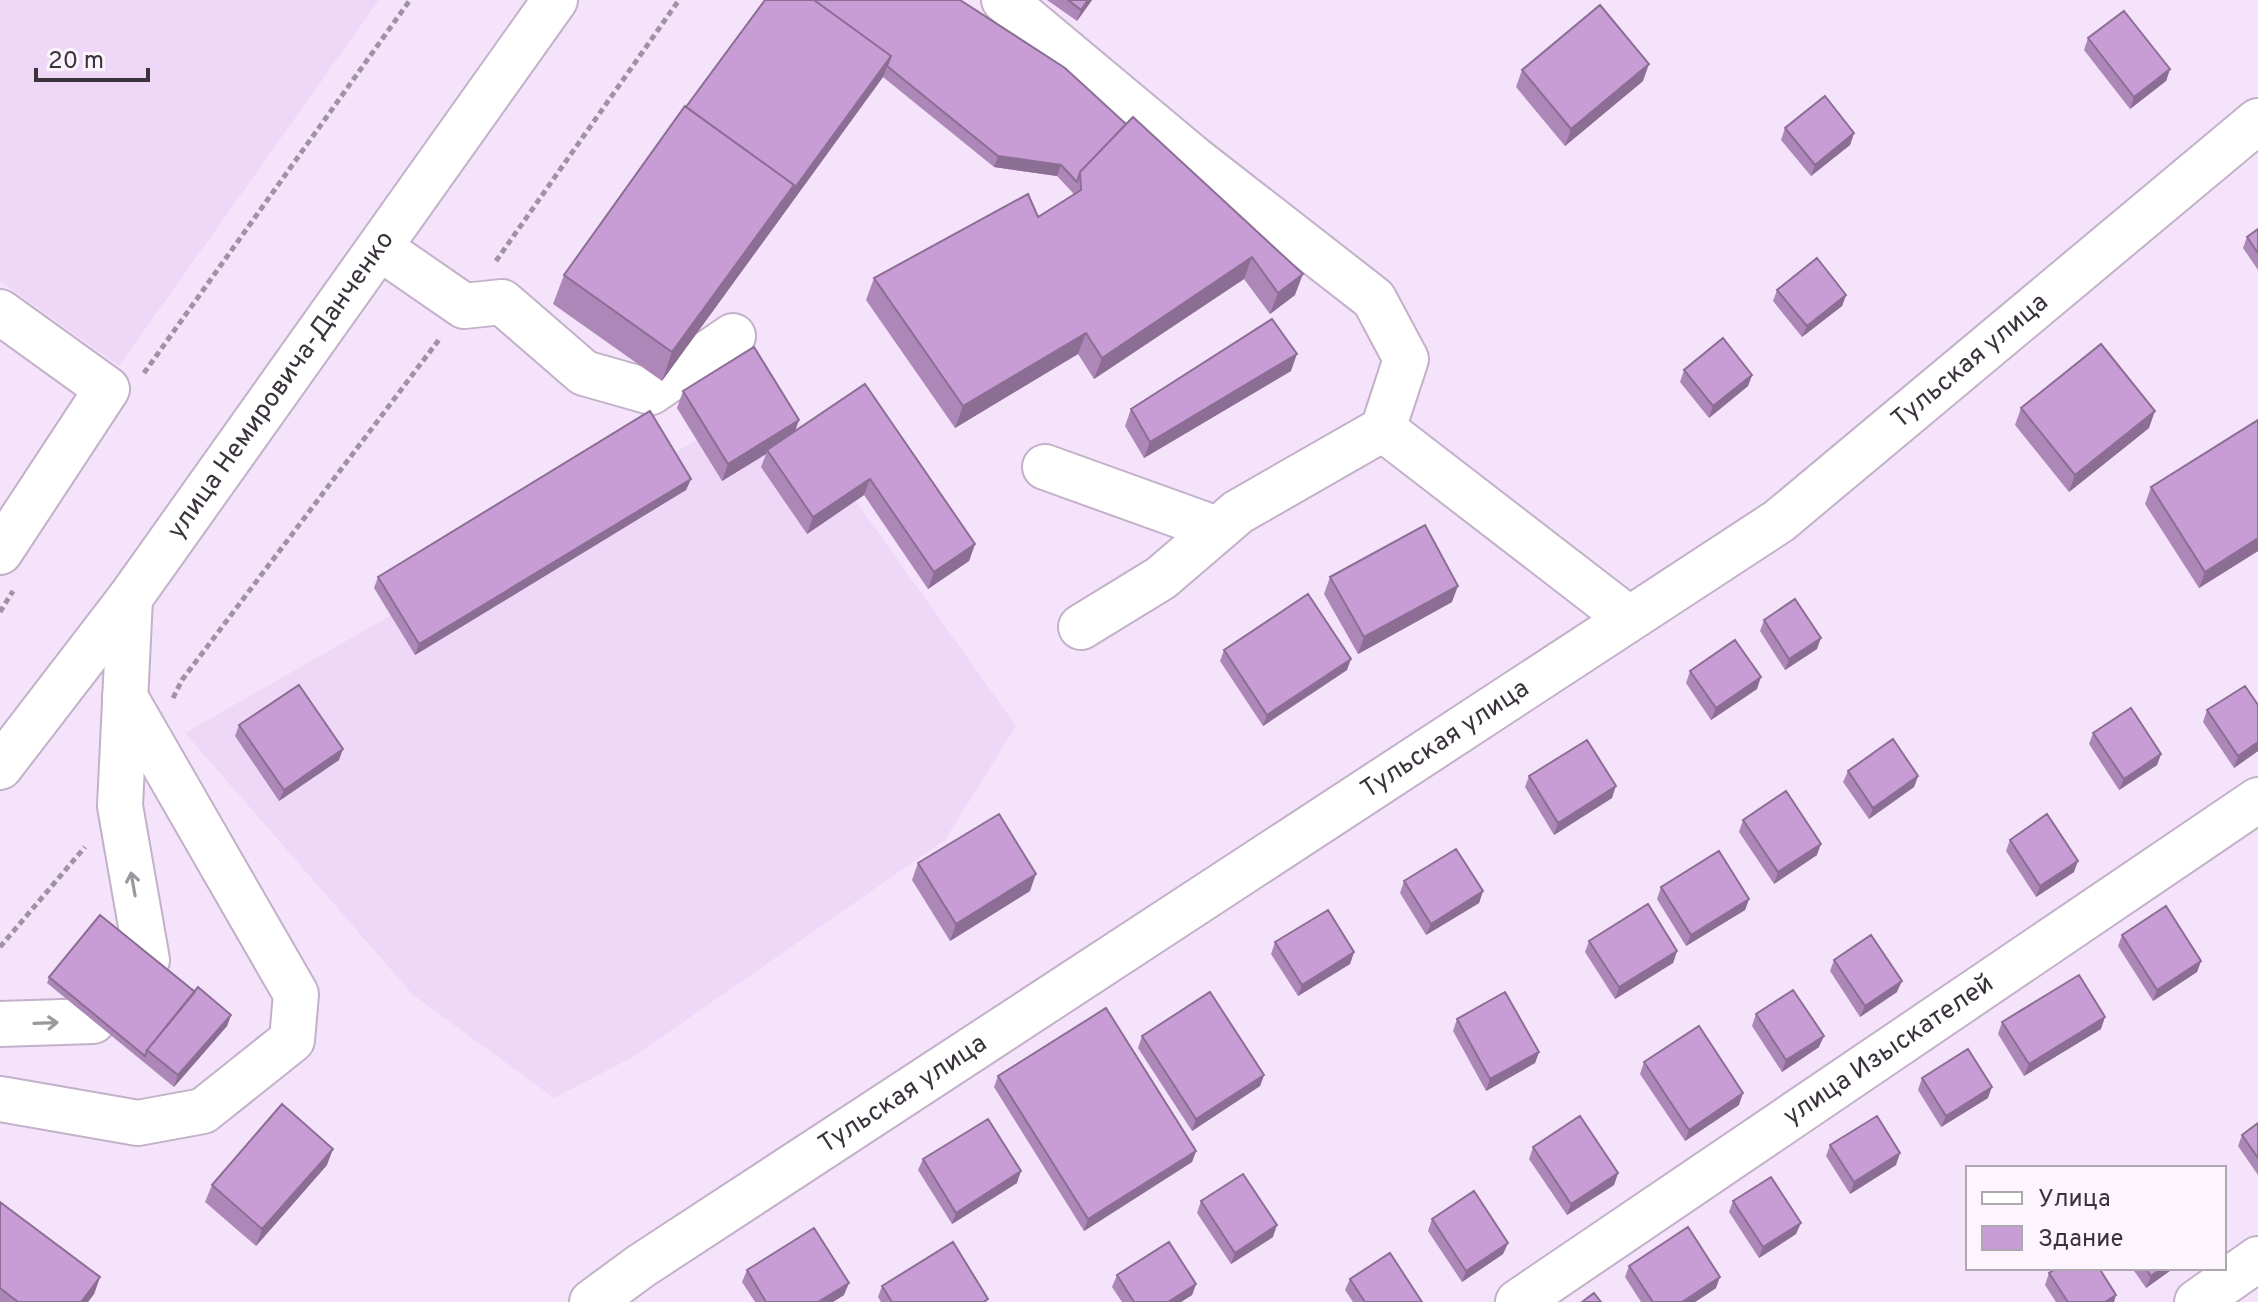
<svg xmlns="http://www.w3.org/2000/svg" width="2258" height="1302" viewBox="0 0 2258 1302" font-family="Overpass,sans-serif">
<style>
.built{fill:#efd8f7}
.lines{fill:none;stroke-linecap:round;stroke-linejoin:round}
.minor-casing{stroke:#c2b1c8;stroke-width:48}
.major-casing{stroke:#c2b1c8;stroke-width:48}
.path{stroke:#9f92a3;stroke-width:5;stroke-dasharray:6 4;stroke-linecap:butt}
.minor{stroke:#fff;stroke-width:44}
.major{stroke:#fff;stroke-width:44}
.wall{fill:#ac87b7}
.shaded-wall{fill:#8c6e95}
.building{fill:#c89dd5;stroke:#8c6e95;stroke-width:2}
.oneway{stroke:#9c999e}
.labels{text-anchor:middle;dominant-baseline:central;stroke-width:7;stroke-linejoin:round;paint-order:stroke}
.street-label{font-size:26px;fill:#3a333c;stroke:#fcf5fe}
</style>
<rect width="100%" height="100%" fill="#f5e3fb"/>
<!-- built -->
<path class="built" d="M0,0H379L119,366L0,281Z
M779,393L1016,726L945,840L633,1057L554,1098L413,995L185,733Z"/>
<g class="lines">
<defs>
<g id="minor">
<path d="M1004,0L1193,158L1374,299L1406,359L1383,429L1238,512L1161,578L1081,627"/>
<path d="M380,248L464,306L502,302L584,373L651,392L733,336"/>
<path d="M0,312L107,389L0,552"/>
<path d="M1383,429L1628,618"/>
<path d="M1045,467L1217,529"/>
<path d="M130,598L120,806L147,960"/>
<path d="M0,1024L93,1021"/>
<path d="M0,1099L138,1123L203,1111L292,1040L296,994L125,697"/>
<path id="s1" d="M592,1302L641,1266L1779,521L2258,121"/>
<path id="s2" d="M1518,1302L2258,800"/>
<path d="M2197,1302L2258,1259"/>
</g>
<g id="major">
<path id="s3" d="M0,767L130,598L555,0"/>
</g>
</defs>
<!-- minor casing -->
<use href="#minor" class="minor-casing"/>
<!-- major casing -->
<use href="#major" class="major-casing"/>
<!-- path -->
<path class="path" d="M496,261L679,0
M144,373L410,0
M0,612L13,591
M173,698L182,680L441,337
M0,947L85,847"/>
<!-- minor -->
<use href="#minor" class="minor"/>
<!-- major -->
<use href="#major" class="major"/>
</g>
<!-- wall -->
<path class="wall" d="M960,0L1295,295L1270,314L1244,279L1094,379L1078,354L955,428L866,300L874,278L1038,217L1073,196V193L1057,176L994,167L883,77L662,381L553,304L564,275L686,107Z
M1047,0H1092L1077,21Z
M2088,38L2170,69L2166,81L2130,109L2084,50Z
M1522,70L1643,81L1565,146L1516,87Z
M1785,128L1854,133L1850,145L1811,176L1781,140Z
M2258,229V270L2243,248L2247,237Z
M1777,290L1846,295L1842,306L1802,337L1773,301Z
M1684,370L1752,375L1748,386L1709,418L1680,382Z
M1291,371L1144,458L1125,426L1131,409Z
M683,391L795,432L975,544L969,561L928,589L864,495L807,534L761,467L766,454L722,481L677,408Z
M2021,408L2149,428L2069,492L2015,425Z
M2258,420V551L2199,588L2145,504L2151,487Z
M691,479L686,490L415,655L374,588L378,577Z
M1330,577L1452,602L1358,654L1324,594Z
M1764,620L1817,649L1785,670L1760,631Z
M1224,650L1347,670L1263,726L1220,661Z
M1690,671L1757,689L1711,720L1686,683Z
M2258,705V751L2234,768L2203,722L2207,710Z
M239,725L339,760L279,801L235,736Z
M2093,733L2161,754L2157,765L2119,790L2089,744Z
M1848,771L1918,776L1914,787L1869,819L1843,782Z
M1529,776L1612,798L1554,835L1525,787Z
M1743,820L1817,855L1774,884L1739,832Z
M2010,840L2074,872L2036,897L2006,851Z
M918,863L1030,891L950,941L912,880Z
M1404,881L1483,891L1479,903L1426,935L1400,893Z
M1661,887L1749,899L1745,910L1686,946L1657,899Z
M2122,935L2201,961L2197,972L2153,1001L2118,946Z
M1589,941L1677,951L1673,963L1615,999L1585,952Z
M1275,942L1354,952L1350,964L1298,996L1271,954Z
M1834,960L1897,992L1860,1017L1830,971Z
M49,977L195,992L231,1015L227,1026L174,1087L47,983Z
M1756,1014L1819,1047L1782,1072L1752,1026Z
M1457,1019L1539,1052L1535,1063L1486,1091L1453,1031Z
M2002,1022L2101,1029L2024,1076L1998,1034Z
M1142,1036L1264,1075L1260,1086L1192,1131L1138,1048Z
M1644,1062L1739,1105L1685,1141L1640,1074Z
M998,1076L1196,1151L1192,1162L1084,1231L994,1087Z
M1922,1078L1988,1098L1941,1127L1918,1090Z
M2258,1123V1175L2238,1146L2242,1135Z
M1830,1145L1896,1165L1850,1194L1826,1156Z
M1533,1147L1618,1173L1614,1185L1567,1215L1529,1159Z
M923,1159L1017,1183L952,1224L918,1170Z
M327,1165L256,1246L205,1202L212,1185Z
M1201,1201L1273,1237L1231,1264L1197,1213Z
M1733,1201L1796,1234L1759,1258L1729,1212Z
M0,1202L100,1277L94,1294L88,1302H0Z
M1432,1219L1508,1243L1503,1254L1462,1282L1428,1231Z
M1629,1266L1716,1288L1695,1302H1641L1625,1277Z
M2132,1268H2174L2146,1288Z
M747,1270L844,1295L833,1302H755L742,1282Z
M2049,1273L2114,1302H2056L2045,1285Z
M1117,1275L1196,1284L1192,1295L1181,1302H1122L1112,1287Z
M1350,1279L1422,1302H1353L1345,1290Z
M882,1286L987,1302H881L878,1297Z"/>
<!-- shaded-wall -->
<path class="shaded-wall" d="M1088,0H1092L1077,21L1081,10Z
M891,56L883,77L662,381L672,352L794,185Z
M1649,64L1643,81L1565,146L1571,129Z
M2170,69L2166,81L2130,109L2134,97Z
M1854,133L1850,145L1811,176L1815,165Z
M998,156L1061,165L1057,176L994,167Z
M1252,257L1244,279L1094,379L1102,358Z
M1303,274L1295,295L1270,314L1278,293Z
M1846,295L1842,306L1802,337L1807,326Z
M1086,333L1078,354L955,428L963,406Z
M1297,354L1291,371L1144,458L1150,442Z
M1752,375L1748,386L1709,418L1713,406Z
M2155,411L2149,428L2069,492L2075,475Z
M799,420L793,437L767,450L766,454L722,481L728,464Z
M691,479L686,490L415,655L419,644Z
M870,479L864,495L807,534L813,517Z
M2258,538V551L2199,588L2205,572Z
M975,544L969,561L928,589L934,572Z
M1458,586L1452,602L1358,654L1364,637Z
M1821,638L1817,649L1785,670L1789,659Z
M1351,659L1347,670L1263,726L1267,715Z
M1761,677L1757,689L1711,720L1716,708Z
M2258,742V751L2234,768L2238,756Z
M343,749L339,760L279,801L284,790Z
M2161,754L2157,765L2119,790L2124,779Z
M1918,776L1914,787L1869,819L1873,808Z
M1616,786L1612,798L1554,835L1558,823Z
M1821,844L1817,855L1774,884L1778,872Z
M2078,861L2074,872L2036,897L2040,886Z
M1036,874L1030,891L950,941L956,924Z
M1483,891L1479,903L1426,935L1431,924Z
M1749,899L1745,910L1686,946L1691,935Z
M1677,951L1673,963L1615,999L1619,987Z
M1354,952L1350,964L1298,996L1302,985Z
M2201,961L2197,972L2153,1001L2157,990Z
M1902,981L1897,992L1860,1017L1865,1006Z
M231,1015L227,1026L174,1087L178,1075Z
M2105,1017L2101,1029L2024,1076L2029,1064Z
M1824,1036L1819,1047L1782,1072L1786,1060Z
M1539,1052L1535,1063L1486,1091L1490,1079Z
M1264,1075L1260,1086L1192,1131L1196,1119Z
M1992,1087L1988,1098L1941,1127L1946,1116Z
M1743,1093L1739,1105L1685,1141L1689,1130Z
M333,1149L327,1165L256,1246L262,1229Z
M1196,1151L1192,1162L1084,1231L1088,1219Z
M1900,1153L1896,1165L1850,1194L1854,1182Z
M1021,1171L1017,1183L952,1224L956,1213Z
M1618,1173L1614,1185L1567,1215L1571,1204Z
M1801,1223L1796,1234L1759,1258L1763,1247Z
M1277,1225L1273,1237L1231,1264L1235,1253Z
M1508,1243L1503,1254L1462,1282L1466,1271Z
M2162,1268H2174L2146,1288L2151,1276Z
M100,1277L94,1294L88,1302H81Z
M1720,1277L1716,1288L1695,1302H1682Z
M849,1283L844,1295L833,1302H818Z
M1196,1284L1192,1295L1181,1302H1168Z
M2116,1295L2114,1302H2105Z"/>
<!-- building -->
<path class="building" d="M765,0H814L891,56L791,193L794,185L686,107Z
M814,0H960L1065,68L1126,124L1080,172L1077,182L1061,165L998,156L887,66L891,56Z
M1068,0H1088L1081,10Z
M1600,5L1649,64L1571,129L1522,70Z
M2124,11L2170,69L2134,97L2088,38Z
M1825,96L1854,133L1815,165L1785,128Z
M685,106L794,185L672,352L564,275Z
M1133,117L1303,274L1278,293L1252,257L1102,358L1086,333L963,406L874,278L1028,194L1038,217L1081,190L1080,172Z
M2258,229V253L2247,237Z
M1817,258L1846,295L1807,326L1777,290Z
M1272,319L1297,354L1150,442L1131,409Z
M1723,338L1752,375L1713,406L1684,370Z
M2101,344L2155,411L2075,475L2021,408Z
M754,347L799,420L728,464L683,391Z
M865,384L975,544L934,572L870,479L813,517L767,450Z
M650,411L691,479L419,644L378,577Z
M2258,420V538L2205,572L2151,487Z
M1425,525L1458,586L1364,637L1330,577Z
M1308,594L1351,659L1267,715L1224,650Z
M1795,599L1821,638L1789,659L1764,620Z
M1735,640L1761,677L1716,708L1690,671Z
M299,685L343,749L284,790L239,725Z
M2245,686L2258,705V742L2238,756L2207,710Z
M2131,708L2161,754L2124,779L2093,733Z
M1893,739L1918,776L1873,808L1848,771Z
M1587,740L1616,786L1558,823L1529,776Z
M1786,791L1821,844L1778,872L1743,820Z
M999,814L1036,874L956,924L918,863Z
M2047,814L2078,861L2040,886L2010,840Z
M1456,849L1483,891L1431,924L1404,881Z
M1719,851L1749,899L1691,935L1661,887Z
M1648,904L1677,951L1619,987L1589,941Z
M2166,906L2201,961L2157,990L2122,935Z
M1328,910L1354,952L1302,985L1275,942Z
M100,915L195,992L147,1050L145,1056L49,977Z
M1871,935L1902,981L1865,1006L1834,960Z
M2079,975L2105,1017L2029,1064L2002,1022Z
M198,987L231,1015L178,1075L147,1050Z
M1793,990L1824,1036L1786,1060L1756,1014Z
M1210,992L1264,1075L1196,1119L1142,1036Z
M1505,992L1539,1052L1490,1079L1457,1019Z
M1106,1008L1196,1151L1088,1219L998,1076Z
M1699,1026L1743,1093L1689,1130L1644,1062Z
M1968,1049L1992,1087L1946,1116L1922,1078Z
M282,1104L333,1149L262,1229L212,1185Z
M1580,1116L1618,1173L1571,1204L1533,1147Z
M1877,1116L1900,1153L1854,1182L1830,1145Z
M988,1119L1021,1171L956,1213L923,1159Z
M2258,1123V1158L2242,1135Z
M1243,1174L1277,1225L1235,1253L1201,1201Z
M1771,1177L1801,1223L1763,1247L1733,1201Z
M1474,1191L1508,1243L1466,1271L1432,1219Z
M0,1202L100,1277L81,1302H18L0,1288Z
M1688,1227L1720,1277L1682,1302H1653L1629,1266Z
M814,1228L849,1283L818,1302H766L747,1270Z
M953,1242L988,1299L984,1302H892L882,1286Z
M1169,1242L1196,1284L1168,1302H1134L1117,1275Z
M1390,1253L1422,1302H1365L1350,1279Z
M2057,1268H2099L2116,1295L2105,1302H2068L2049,1273Z
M2145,1268H2162L2151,1276Z
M1594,1293L1601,1302H1582Z"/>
<!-- one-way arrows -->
<defs><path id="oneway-shaft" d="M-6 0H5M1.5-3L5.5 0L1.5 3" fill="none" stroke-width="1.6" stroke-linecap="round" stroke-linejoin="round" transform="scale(2)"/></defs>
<g class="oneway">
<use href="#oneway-shaft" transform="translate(133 884) rotate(-100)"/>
<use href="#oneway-shaft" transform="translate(46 1023) rotate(-2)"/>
</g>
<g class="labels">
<!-- street labels -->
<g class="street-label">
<text stroke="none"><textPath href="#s1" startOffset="1670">Тульская улица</textPath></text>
<text stroke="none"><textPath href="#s3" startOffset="474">улица Немировича-Данченко</textPath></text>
<text stroke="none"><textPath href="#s1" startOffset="1022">Тульская улица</textPath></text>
<text stroke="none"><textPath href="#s2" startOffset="448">улица Изыскателей</textPath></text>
<text stroke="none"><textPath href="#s1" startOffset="374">Тульская улица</textPath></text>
</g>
</g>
<!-- legend -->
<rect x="1966" y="1166" width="260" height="104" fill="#fcf5fe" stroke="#aea7b0" stroke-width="2"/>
<rect x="1982" y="1192" width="40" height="12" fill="#ffffff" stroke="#aea7b0" stroke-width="2"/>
<text x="2038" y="1206" font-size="24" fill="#3a333c">Улица</text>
<rect x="1982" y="1226" width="40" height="24" fill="#c89dd5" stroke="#aea7b0" stroke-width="2"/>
<text x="2038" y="1246" font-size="24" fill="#3a333c">Здание</text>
<!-- scale -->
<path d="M36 68v12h112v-12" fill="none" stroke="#3a333c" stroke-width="4"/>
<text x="48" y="68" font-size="24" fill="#3a333c" stroke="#fcf5fe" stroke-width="6" paint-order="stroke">20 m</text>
</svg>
